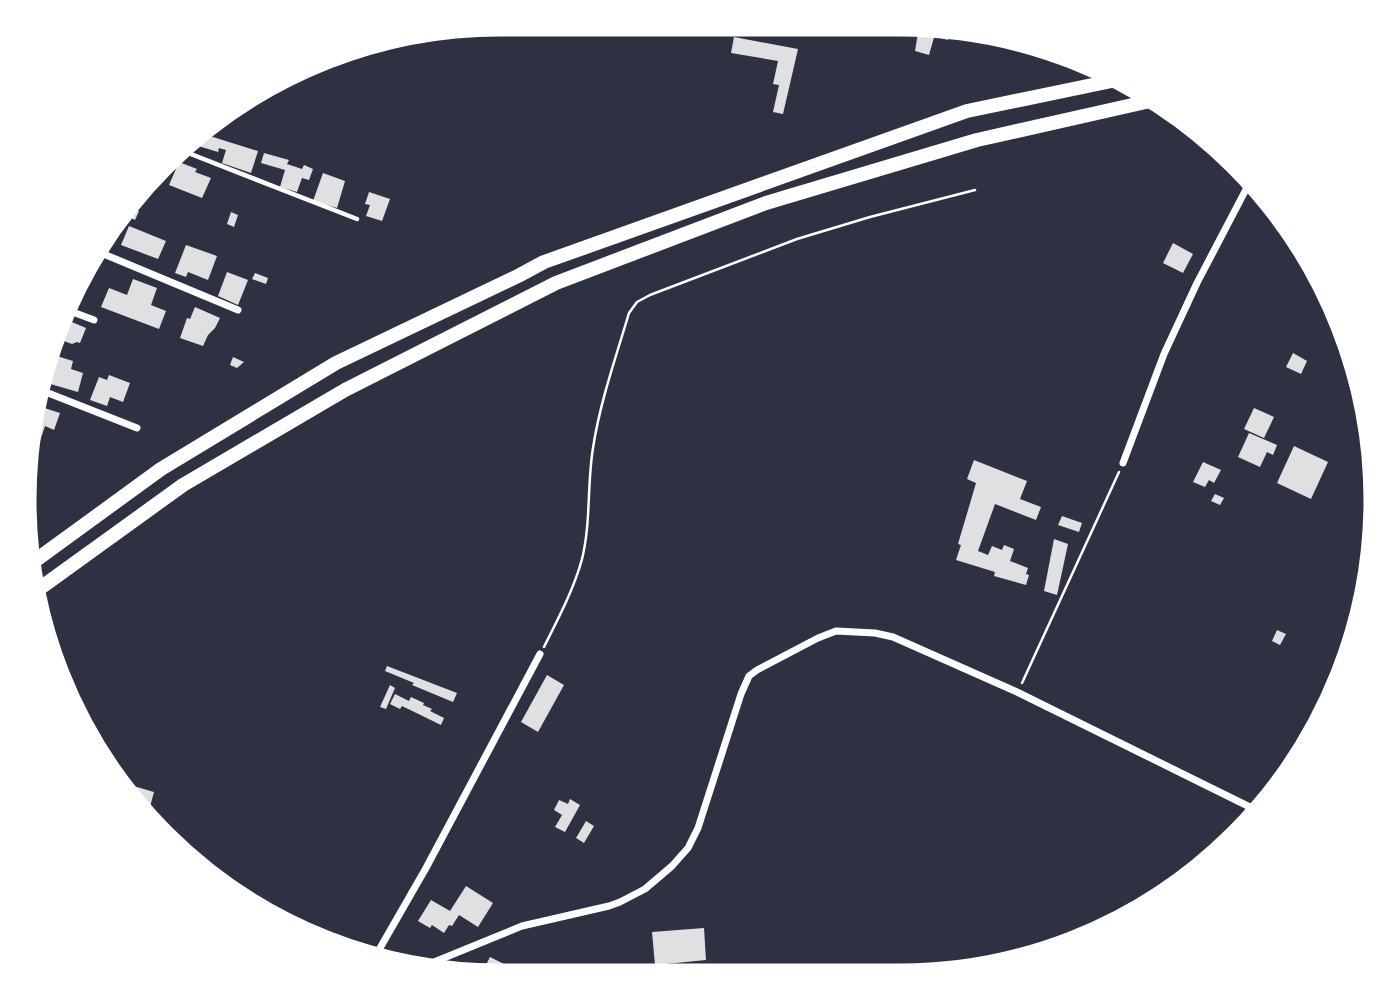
<svg xmlns="http://www.w3.org/2000/svg" width="1400" height="999" viewBox="0 0 1400 999" font-family="'Roboto Condensed',sans-serif">
<style>
.building{fill:#e0e0e3}
.lines{fill:none;stroke-linecap:round;stroke-linejoin:round}
.path{stroke:#fff;stroke-width:2.5}
.service{stroke:#fff;stroke-width:4.5}
.minor{stroke:#fff;stroke-width:7}
.motorway{stroke:#fff;stroke-width:14}
.rim{fill:none;stroke:#fff;stroke-width:9}
</style>
<rect width="100%" height="100%" fill="#2d3142"/>
<!-- building -->
<path class="building" d="M633,22H670L668,31L632,23Z
M919,27H937L929,55L915,51Z
M940,28H952L948,40L937,37Z
M734,37L798,49L783,114L773,112L779,85L773,84L778,61L731,53Z
M197,132L258,151L251,173L222,163L226,150L219,148L218,152L185,142Z
M264,153L289,160L287,164L302,169L304,165L313,169L309,180L302,178L297,192L280,187L285,170L261,163Z
M179,162L197,169L195,172L211,178L202,198L169,185Z
M161,163L149,189L138,183H139Z
M323,173L345,181L337,208L313,201Z
M369,192L390,199L382,221L366,216L370,205L365,204Z
M124,204L139,211L135,220L119,212Z
M231,212L238,215L234,227L227,224Z
M129,226L166,241L158,259L121,245Z
M1173,243L1193,254L1183,273L1163,263Z
M186,245L217,256L208,280L188,272L186,277L175,273Z
M227,272L248,280L238,305L218,296Z
M255,273L268,278L266,284L252,279Z
M133,279L157,288L151,305L166,311L159,329L101,307L109,288L127,295Z
M195,307L220,318L215,328L208,335L203,346L180,338L187,318L190,319Z
M60,317L86,328L80,343L77,342L72,344L64,341L59,343L52,341Z
M1293,353L1307,361L1301,374L1286,367Z
M50,354L73,361L71,369L83,373L78,392L40,381Z
M233,357L244,362L237,368L230,365Z
M109,375L130,383L123,402L110,397L107,406L90,400L99,377L107,380Z
M35,405L60,413L54,430L45,426L40,441L28,436L26,441L23,440V436L32,408H34Z
M1254,408L1274,417L1264,438L1244,429Z
M1249,433L1277,445L1273,455L1267,452L1260,467L1238,457Z
M1294,446L1328,462L1311,499L1277,483Z
M974,460L1027,481L1020,499L1041,507L1036,520L995,504L978,551L988,555L992,546L1002,550L1004,545L1014,549L1010,561L1028,568L1026,574L1029,575L1026,585L994,576L995,572L956,560L961,545L958,544L976,483L967,479Z
M1203,462L1221,470L1214,483L1209,480L1205,487L1193,482Z
M1215,494L1224,498L1220,505L1211,501Z
M1062,516L1082,523L1079,532L1058,525Z
M1054,539L1068,544L1057,595L1044,591Z
M1277,630L1286,634L1280,645L1272,641Z
M387,666L457,693L453,702L412,685L414,683L385,671Z
M547,675L564,685L538,732L521,722Z
M390,685L395,688L386,709L380,707Z
M395,694L409,701L411,697L424,703L423,705L432,709L430,711L444,718L441,725L402,706L400,709L390,704Z
M120,782L154,792L148,814L135,811L119,785Z
M570,799L580,805L565,832L555,827L562,815L554,810L559,800L568,804Z
M586,821L594,826L584,843L576,838Z
M466,886L493,903L478,927L459,915L452,926L449,925L444,933L432,925L430,928L418,921L431,900L450,911Z
M704,928L706,960L655,965L652,932Z
M490,957L506,965L501,975L485,967Z"/>
<g class="lines">
<!-- path -->
<path class="path" d="M544,647C558,619 574,589 582,559C591,523 587,484 593,448C600,402 616,357 629,313L637,302L650,295L797,239L870,217L975,190
M1022,683L1119,472"/>
<!-- service -->
<path class="service" d="M178,149L357,219"/>
<!-- minor -->
<path class="minor" d="M94,250L238,310
M62,308L94,320
M38,389L137,428
M1123,463L1164,354L1197,283L1253,176
M372,962L426,868L540,654
M418,970L434,962L522,926L609,906L620,902L645,889L672,866L688,848L698,828L741,694L749,676L757,670L818,638L836,631L875,633L893,637L1017,692L1262,813"/>
<!-- motorway -->
<path class="motorway" d="M25,568L161,469L336,363L518,276L544,262L967,111L1126,78
M32,594L183,485L345,390L556,283L766,203L977,140L1159,99"/>
</g>
<!-- crop -->
<path d="M0 0H1400V999H0ZM500 32H900A468 468 0 0 1 1368 500V500A468 468 0 0 1 900 968H500A468 468 0 0 1 32 500V500A468 468 0 0 1 500 32Z" fill="#fff" fill-rule="evenodd"/>
<path class="rim" d="M500 32H900A468 468 0 0 1 1368 500V500A468 468 0 0 1 900 968H500A468 468 0 0 1 32 500V500A468 468 0 0 1 500 32Z"/>
</svg>
